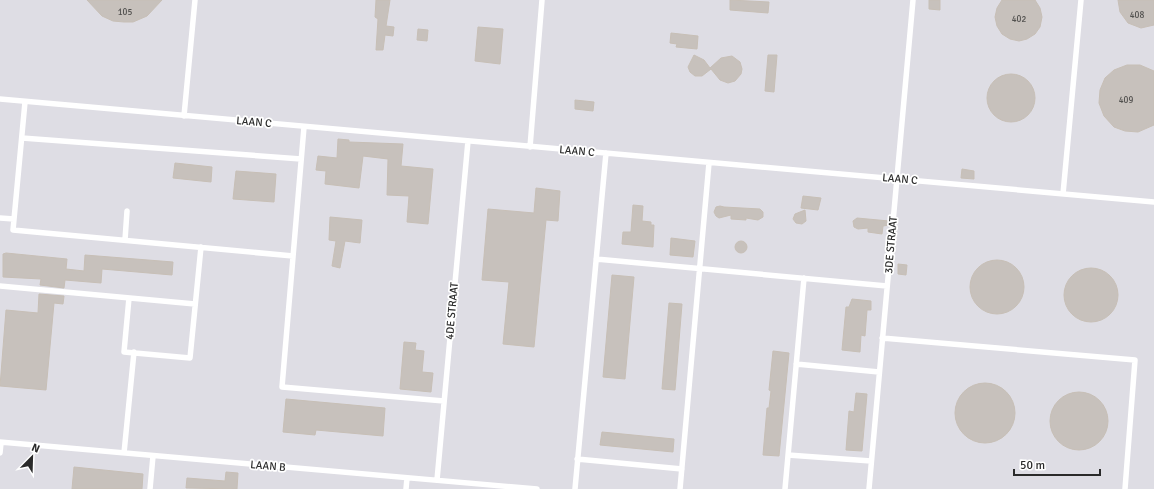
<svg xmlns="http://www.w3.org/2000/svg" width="1154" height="489" viewBox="0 0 1154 489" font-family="Signika,sans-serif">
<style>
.industrial{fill:#dedde4}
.building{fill:#c7c1bc;stroke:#c7bfb6}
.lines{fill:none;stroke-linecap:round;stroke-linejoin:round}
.lane{stroke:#fff;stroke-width:5.5}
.labels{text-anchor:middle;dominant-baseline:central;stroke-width:3.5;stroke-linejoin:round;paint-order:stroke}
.number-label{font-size:9px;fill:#51504e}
.street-label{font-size:11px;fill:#2a2a2a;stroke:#fff}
</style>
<rect width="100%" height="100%" fill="#ece4dd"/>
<!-- industrial -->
<path class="industrial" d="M0,0H1154V489H0Z"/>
<!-- building -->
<path class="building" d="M87,0H162L147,16L133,22H124L113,21L102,16Z
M376,0H390L386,26L394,27L393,36L385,35L383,50H376L378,19L375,17Z
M730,0L769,2L768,13L730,10Z
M929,0H940V10L929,9Z
M1002,0H1035L1040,8L1042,17L1040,27L1035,34L1027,39L1019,41L1010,39L1002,34L997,26L995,17L997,8Z
M1118,0H1154V25L1141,28L1128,23L1120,12Z
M478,27L503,29L500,64L475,61Z
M418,29L428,30L427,41L417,40Z
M671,33L698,36L697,49L676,47L677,44L670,43Z
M694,55L704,60L710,68L721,58L732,56L740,62L742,69L741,74L735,81L728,83L720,80L711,69L702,76H695L690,72L688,67Z
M768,55H777L774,92L765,91Z
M1127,65H1140L1154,71V125L1138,132L1125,131L1114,127L1104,116L1099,103L1100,90L1105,78L1114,70Z
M987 98a24 24 0 1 1 48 0a24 24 0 1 1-48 0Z
M575,100L594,102L593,111L575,109Z
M338,139L349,140V142L403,144L401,166L433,169L428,224L407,222L409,196L387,195L388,159L363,156L359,188L325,184L326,171L316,170L318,156L337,158Z
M175,163L212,167L211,182L173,178Z
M962,169L974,171V179L961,178Z
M236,171L276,174L274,202L233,199Z
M536,188L560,191L558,221L546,220L534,347L503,344L509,282L482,280L488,209L534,213Z
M803,196L821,198L818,210L801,208Z
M633,205L643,206L642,221L651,222V225H654L653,247L622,244L623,232H631Z
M720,206L724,207L760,209L763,212V217L758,220L746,218V220L731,219V215L719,218L716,216L714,212L716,207Z
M805,210L806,221L802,224L796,223L793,219L795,214Z
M330,217L362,220L360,243L345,241L340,268L332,266L336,241L329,240Z
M857,218L889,221V225L883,226L882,234L868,232V228L858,229L854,227L853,221Z
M671,238L695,241L693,257L670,255Z
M735 247a6 6 0 1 1 12 0a6 6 0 1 1-12 0Z
M6,253L67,259L66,269L84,271L85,255L173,262L172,275L102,269L101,283L65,280L64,288L40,285L41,279L3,277V254Z
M970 287a27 27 0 1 1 54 0a27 27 0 1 1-54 0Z
M898,264L907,265L906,275L898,274Z
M1064 295a27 27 0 1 1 54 0a27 27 0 1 1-54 0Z
M612,275L634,277L625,379L603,377Z
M39,294L64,296L63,304L54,303L46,390L0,386L6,310L38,313Z
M852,299L871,301V310H867L865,336L861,335L860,352L842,350L846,307H849Z
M669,303L682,304L675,390L662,389Z
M404,342L416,343L415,350L424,351L422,372L433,373L431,392L400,389Z
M773,351L789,353L779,456L763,455L767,408H769L771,391L769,390Z
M955 413a30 30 0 1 1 60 0a30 30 0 1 1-60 0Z
M1050 421a29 29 0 1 1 58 0a29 29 0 1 1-58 0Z
M856,393L867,394L862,451L846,450L849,411L854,412Z
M286,399L385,408L383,436L316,430L315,435L283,432Z
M602,432L674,439L673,452L600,445Z
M74,467L143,474L142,489H72Z
M226,472L238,473L237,489L186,488L187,478L225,481Z"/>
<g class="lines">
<!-- lane -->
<path class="lane" d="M0,99L1154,202
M25,102L13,230L293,256
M184,116L195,0
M304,127L282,387L444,401
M22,138L301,159
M530,147L542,0
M1063,194L1081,0
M0,218L14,219
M125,240L127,211
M596,259L887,286
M0,286L195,304
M129,298L124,352L190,358L201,247
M882,338L1135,360L1125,489
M796,364L879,372
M0,442L537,489
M0,453L1,443
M124,453L134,352
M788,455L871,461
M577,459L682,469
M437,480L468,141
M150,489L153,456
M406,489L407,478
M575,489L606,153
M680,489L709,163
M785,489L804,278
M869,489L913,0"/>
</g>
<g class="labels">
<!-- number labels -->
<g class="number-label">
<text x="125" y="12">105</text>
<text x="1137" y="15">408</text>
<text x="1019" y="19">402</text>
<text x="1126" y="100">409</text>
</g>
<!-- street labels -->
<g class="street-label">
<text transform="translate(254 122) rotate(5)">LAAN C</text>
<text transform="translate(577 151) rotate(5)">LAAN C</text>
<text transform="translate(900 179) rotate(5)">LAAN C</text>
<text transform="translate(891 245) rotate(-85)">3DE STRAAT</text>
<text transform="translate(452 311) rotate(-85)">4DE STRAAT</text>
<text transform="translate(268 466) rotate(5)">LAAN B</text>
</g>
</g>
<!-- north arrow -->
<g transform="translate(32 457) rotate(23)" stroke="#ffffff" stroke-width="3" paint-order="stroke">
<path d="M0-3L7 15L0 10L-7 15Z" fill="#2a2a2a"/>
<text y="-6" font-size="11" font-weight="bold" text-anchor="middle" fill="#2a2a2a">N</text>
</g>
<!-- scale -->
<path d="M1014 469v6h86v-6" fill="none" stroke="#2a2a2a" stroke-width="2"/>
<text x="1020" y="469" font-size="12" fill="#2a2a2a" stroke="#ffffff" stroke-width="3" paint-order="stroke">50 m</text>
</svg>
